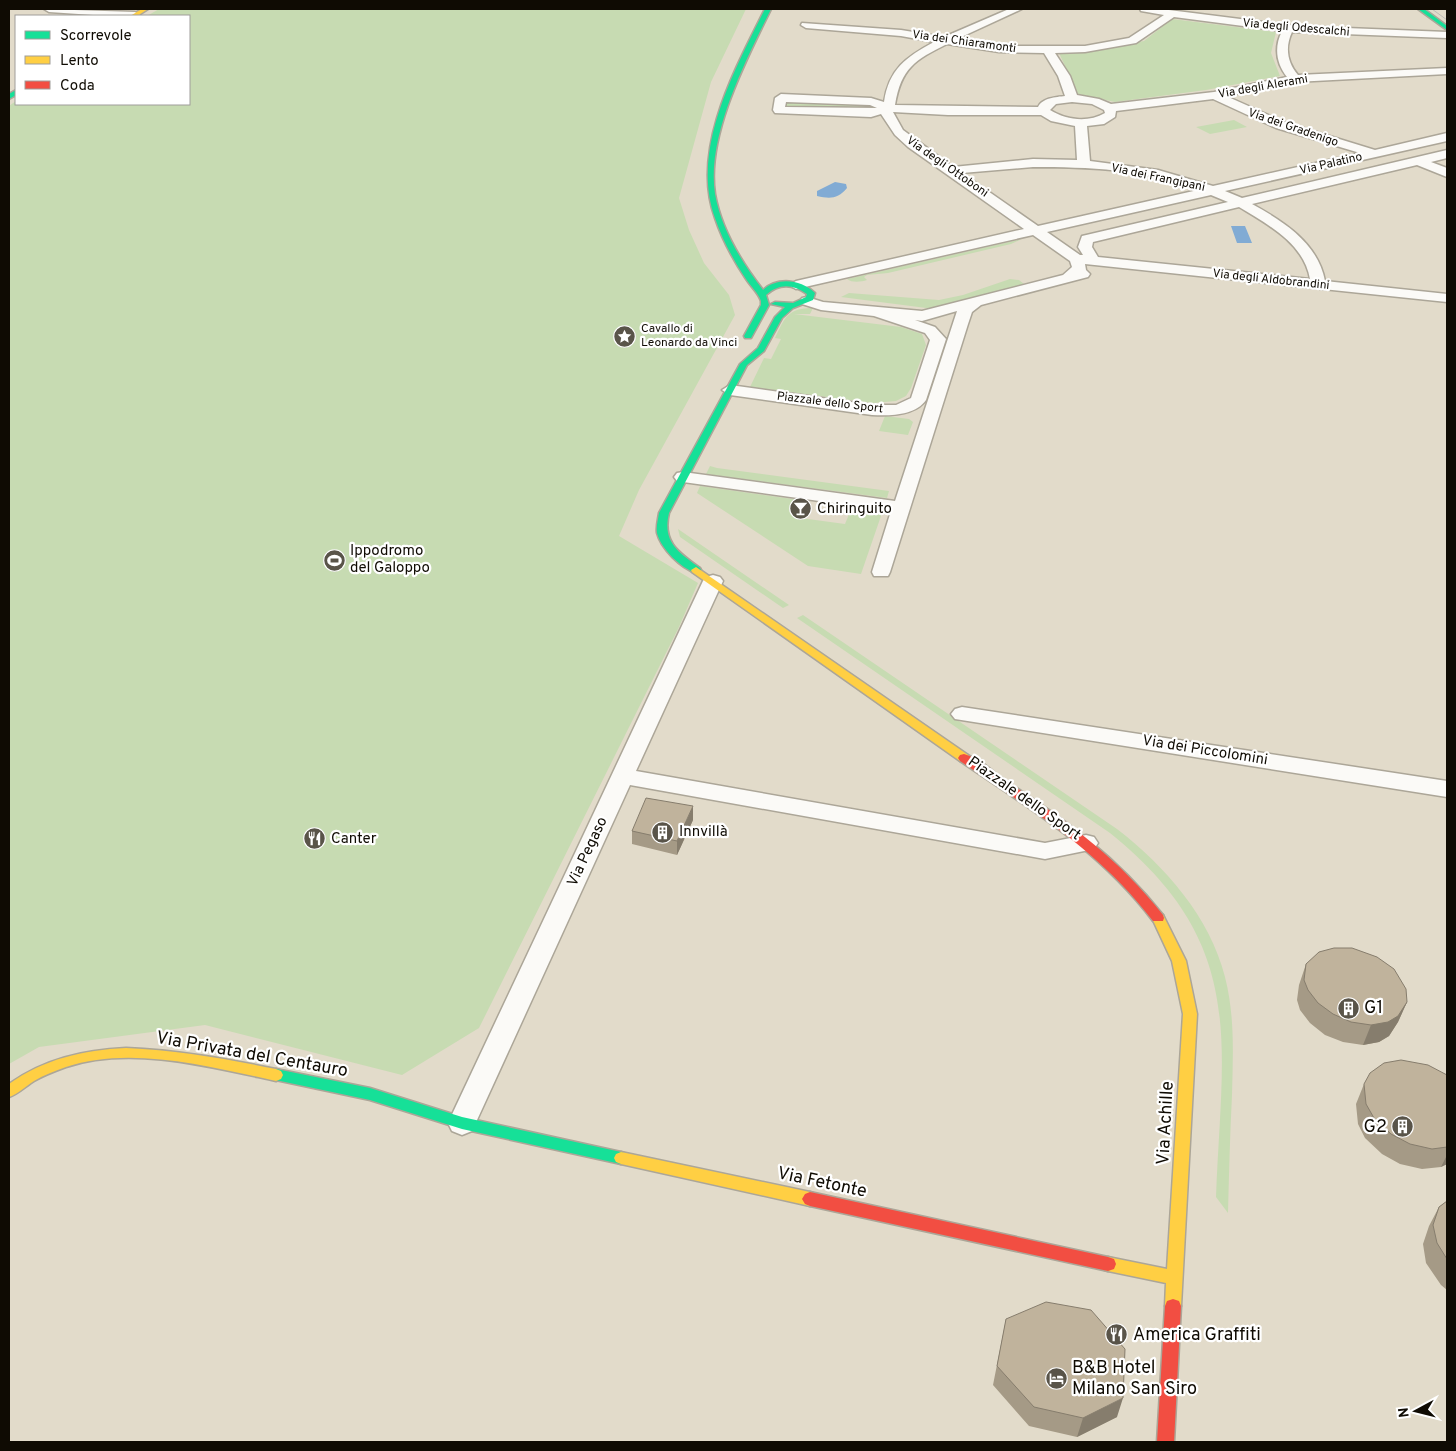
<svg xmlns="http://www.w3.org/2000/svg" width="1456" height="1451" viewBox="0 0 1456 1451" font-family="Overpass,sans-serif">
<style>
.green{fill:#c7dbb2}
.water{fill:#81abd4}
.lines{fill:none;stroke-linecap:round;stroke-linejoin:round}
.street-casing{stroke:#aca698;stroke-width:3}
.fast-casing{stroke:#aca698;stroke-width:3}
.slow-casing{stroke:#aca698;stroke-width:3}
.jam-casing{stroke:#aca698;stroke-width:3}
.street{fill:#fbfaf7;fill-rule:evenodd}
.fast{fill:#16e098;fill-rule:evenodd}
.slow{fill:#ffcf43;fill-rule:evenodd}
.jam{fill:#f24e42;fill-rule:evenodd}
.tram{stroke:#bdbcb7;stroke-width:1}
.wall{fill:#a59a86}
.shaded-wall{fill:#867d6d}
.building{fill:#c0b39c;stroke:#867d6d}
.labels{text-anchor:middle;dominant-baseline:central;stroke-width:4.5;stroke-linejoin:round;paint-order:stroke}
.far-street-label{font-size:12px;fill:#0f0b03;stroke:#fff}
.far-poi-label{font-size:12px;fill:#0f0b03;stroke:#fff;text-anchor:start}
.poi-label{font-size:15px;fill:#0f0b03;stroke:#fff;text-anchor:start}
.street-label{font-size:15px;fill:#0f0b03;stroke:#fff}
.near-poi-label{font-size:18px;fill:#0f0b03;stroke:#fff;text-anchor:start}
.near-street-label{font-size:18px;fill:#0f0b03;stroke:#fff}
</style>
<rect width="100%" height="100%" fill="#e2dbca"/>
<!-- green -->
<path class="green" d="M159,9H746L711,82L679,198L689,230L704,263L729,295L735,315L639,490L619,536L698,583L679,627L479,1028L402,1075L205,1025L39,1047L9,1064V106L16,101V104H189V16H147Z
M1172,19L1276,32L1271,53L1280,76L1206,90L1115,102L1078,94L1059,53L1090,51L1144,41Z
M786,99L870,103V111L786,108Z
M1234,120L1247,127L1210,134L1196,127Z
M1022,239L1011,244L888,273L867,275L864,277L867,280C861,282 852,283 847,279Z
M1010,279L1019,280L1024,284L942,308L936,306L934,309L841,297L849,293L939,300L963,295Z
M813,308L810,314H794L901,327L922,334L926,345L911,388L906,396L896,401L873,403L750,387L764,358L771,359L781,339L775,338C785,317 788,308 813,308Z
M885,416L909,419L913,422L908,435L879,431Z
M710,466L717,468L889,491L887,498L706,474Z
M700,486L800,500L793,517L845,524L852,507L878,510L882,513L861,574L808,566L697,493Z
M678,529L789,605L783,608L680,537Z
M803,615L1117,829C1165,866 1210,917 1225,977C1235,1016 1233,1055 1232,1095C1230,1134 1229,1173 1228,1213L1216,1197C1222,1041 1248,944 1110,833L797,618Z"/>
<!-- water -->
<path class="water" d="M835,182L846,184L847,188C838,199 830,199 817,196V191Z
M1231,226H1245L1252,243H1237Z"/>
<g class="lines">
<defs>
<path id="street" d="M44,9L135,12L140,15L108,16L49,12Z
M1009,9H1022L957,39L999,46H1085L1129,38L1164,15L1141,11L1140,9H1161L1296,26L1447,32V38L1292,32C1285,47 1287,62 1298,75L1447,68V74L1295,82L1226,96L1284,122L1375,150L1447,133V141L1225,191L1242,198L1447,150V158L1431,162L1447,168V177L1417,165L1252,204C1283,221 1318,243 1325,281L1447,294V302L1085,264L1086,270L1090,274L1088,277L981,305L972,312L968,324L890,572L888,576H874L872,572L891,511L683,482L677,481L674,477L677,473L683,472L895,501L957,311L922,321L915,320L935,327L946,339L926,400C915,416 889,416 872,415L730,395L722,390L730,385L872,405H896L911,398L930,340L925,333L874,316L821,310L802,304L800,301L802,298L807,297L823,302L922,311L1063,275L1072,267L1070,261L1033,235L796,289L789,285L796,281L1024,229L908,147L895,135L881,114L871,117L775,113L773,110L775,98L781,94L871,98L884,102C889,69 906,57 934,42L901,36L806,28L801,25L802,23L901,30L944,37ZM1174,17L1282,31C1274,47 1276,63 1287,77L1214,92L1111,104L1099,99L1077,95L1070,76L1055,53L1085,52L1136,43ZM947,44L999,52L1044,53L1058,76L1065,96C1056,97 1042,98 1038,107L895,105C901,68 915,60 947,44ZM1213,99L1276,128L1360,153L1213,186L1158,170L1090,161L1087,126L1104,124L1115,117L1116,111ZM786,102L870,105L877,108L785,107ZM1072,102L1092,104L1104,110L1105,113C1088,123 1066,120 1050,110L1056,104ZM893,112L948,115H1041L1051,121L1075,126L1077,160L1033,159L953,167L903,130ZM1033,167C1088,167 1146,169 1198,190L1038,226L962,173ZM1211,195L1228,202L1082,236L1078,247L1083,255H1080L1047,232ZM1239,207C1267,224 1304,243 1310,279L1098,257L1092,247L1093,242Z
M713,575L720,577L723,581L636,771L1045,843L1086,835L1094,837L1098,843L1094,849L1045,859L630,785L472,1131L462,1135L452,1131L448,1123L703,581L706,577Z
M962,707L1447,781V797L955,719L951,714L955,709Z"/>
<path id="fast" d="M765,9H771C746,60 706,136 715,194C721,229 742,263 763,290C777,277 801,279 815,293L813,300L793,308L782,318L764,351L747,365L669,513C662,542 678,552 700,568L701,570L696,573C681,568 661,549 657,533C656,526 658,520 659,513L740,364L758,348L775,317L785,307L771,304L775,302L793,303L806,297L807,294C793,284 779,283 766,295L769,305L751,338H745L744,336L761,305V301C758,292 751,287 746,279C734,261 722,239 715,218C690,150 735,69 765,9Z
M1418,9H1424L1447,26V30Z
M16,90V95L9,99V94Z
M276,1069L370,1088L462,1117L621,1152L626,1154L628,1158L626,1162L621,1164L462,1129L370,1100L271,1079L269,1075L271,1071Z"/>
<path id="slow" d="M142,9H148L137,16H130Z
M696,567L968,755L970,758L968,761H960L692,572L691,570Z
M1158,913L1163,915L1186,961L1197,1014L1181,1306L1179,1311L1173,1313L1167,1311L1165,1306L1166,1283L1108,1271L1102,1269L1100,1264L1102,1259L1108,1257L1167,1269L1183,1014L1172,961L1152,918L1153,915Z
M126,1048C177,1050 226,1059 276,1069L281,1071L283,1075L281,1079L276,1081C212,1067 130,1045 66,1067C55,1071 44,1075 34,1081C26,1086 18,1094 9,1097V1084C44,1059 83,1050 126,1048Z
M621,1152L810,1192L815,1194L818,1199L815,1204L810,1206L621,1164L616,1162L614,1158L616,1154Z"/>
<path id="jam" d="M964,754C979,758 993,772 1006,781C1067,821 1117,857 1163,915L1164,918L1163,921H1153C1099,850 1033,811 960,761L958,758L960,755Z
M810,1192L1108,1257L1114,1259L1116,1264L1114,1269L1108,1271L810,1206L805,1204L802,1199L805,1194Z
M1173,1299L1179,1301L1181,1306L1174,1442H1157L1165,1306L1167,1301Z"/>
</defs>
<!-- street casing -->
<use href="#street" class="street-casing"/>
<!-- fast casing -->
<use href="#fast" class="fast-casing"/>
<!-- slow casing -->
<use href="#slow" class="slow-casing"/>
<!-- jam casing -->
<use href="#jam" class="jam-casing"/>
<!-- street -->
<use href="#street" class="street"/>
<!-- fast -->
<use href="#fast" class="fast"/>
<!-- slow -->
<use href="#slow" class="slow"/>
<!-- jam -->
<use href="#jam" class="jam"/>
<!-- tram -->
<path class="tram" d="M1432,9L1447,20"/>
</g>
<!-- wall -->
<path class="wall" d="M693,820L677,855L632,844V831Z
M1306,964L1407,1002L1398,1022L1389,1036L1379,1042L1363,1045L1343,1042L1325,1035L1310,1023L1300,1010L1297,1000L1299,985Z
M1447,1075V1164L1441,1167L1422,1169L1400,1164L1382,1154L1365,1138L1358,1124L1356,1104L1364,1084Z
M1447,1201V1290L1441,1285L1426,1263L1423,1244L1429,1226L1439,1207Z
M1006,1319L1117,1417L1077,1437L1029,1426L993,1385Z"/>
<!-- shaded-wall -->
<path class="shaded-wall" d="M693,806V820L677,855V841Z
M1407,1002L1398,1022L1389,1036L1379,1042L1363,1045L1371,1025Z
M1447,1155V1164L1441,1167Z
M1123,1398L1117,1417L1077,1437L1083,1418Z"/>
<!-- building -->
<path class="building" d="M646,798L693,806L677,841L632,831Z
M1334,948H1352L1377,957L1394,969L1406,989L1407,1002L1398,1016L1388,1022L1371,1025L1351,1022L1333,1014L1318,1003L1308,990L1304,980L1306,964L1319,952Z
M1401,1060L1428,1065L1447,1075V1147L1432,1149L1410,1144L1391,1134L1374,1118L1366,1104L1364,1084L1370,1073L1384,1063Z
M1447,1201V1259L1437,1243L1433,1225L1439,1207Z
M1046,1302L1091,1310L1125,1349L1123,1398L1083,1418L1034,1407L997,1366L1006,1319Z"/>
<!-- icons -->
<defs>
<symbol id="sight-disc" viewBox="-11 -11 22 22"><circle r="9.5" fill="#595449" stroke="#fff"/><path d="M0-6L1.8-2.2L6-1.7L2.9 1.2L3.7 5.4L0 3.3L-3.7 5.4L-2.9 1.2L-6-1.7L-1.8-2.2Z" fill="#fff"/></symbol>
<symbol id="bar-disc" viewBox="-11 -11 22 22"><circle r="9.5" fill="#595449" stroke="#fff"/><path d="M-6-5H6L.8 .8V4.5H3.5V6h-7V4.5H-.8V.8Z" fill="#fff"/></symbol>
<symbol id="stadium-disc" viewBox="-11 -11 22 22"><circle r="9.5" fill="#595449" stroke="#fff"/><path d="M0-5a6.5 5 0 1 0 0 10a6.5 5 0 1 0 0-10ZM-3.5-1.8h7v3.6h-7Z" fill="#fff"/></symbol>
<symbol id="building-disc" viewBox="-11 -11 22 22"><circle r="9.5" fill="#595449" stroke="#fff"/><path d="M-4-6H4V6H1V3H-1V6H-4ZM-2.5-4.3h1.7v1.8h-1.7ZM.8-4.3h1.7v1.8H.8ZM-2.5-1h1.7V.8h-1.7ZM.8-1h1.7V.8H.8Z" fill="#fff"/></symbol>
<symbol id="restaurant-disc" viewBox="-11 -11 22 22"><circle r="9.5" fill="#595449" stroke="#fff"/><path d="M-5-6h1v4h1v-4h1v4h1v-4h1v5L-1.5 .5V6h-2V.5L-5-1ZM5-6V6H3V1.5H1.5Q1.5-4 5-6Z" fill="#fff"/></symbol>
<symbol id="hotel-disc" viewBox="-11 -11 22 22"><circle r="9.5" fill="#595449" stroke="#fff"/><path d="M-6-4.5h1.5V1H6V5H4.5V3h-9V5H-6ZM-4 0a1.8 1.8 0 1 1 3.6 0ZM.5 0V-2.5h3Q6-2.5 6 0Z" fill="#fff"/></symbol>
</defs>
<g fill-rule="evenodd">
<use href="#sight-disc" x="612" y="324" width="25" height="25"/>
<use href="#bar-disc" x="788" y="496" width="25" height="25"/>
<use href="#stadium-disc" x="322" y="548" width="25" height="25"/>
<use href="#building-disc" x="650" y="820" width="25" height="25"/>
<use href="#restaurant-disc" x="302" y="826" width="25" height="25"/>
<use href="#building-disc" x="1336" y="996" width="25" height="25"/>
<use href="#building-disc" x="1390" y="1114" width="25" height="25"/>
<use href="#restaurant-disc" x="1104" y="1322" width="25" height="25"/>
<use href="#hotel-disc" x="1044" y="1366" width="25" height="25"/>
</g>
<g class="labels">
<!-- far-street labels -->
<g class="far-street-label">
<text transform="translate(1296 28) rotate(5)">Via degli Odescalchi</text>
<text transform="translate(964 42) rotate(8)">Via dei Chiaramonti</text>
<text transform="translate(1263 87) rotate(-10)">Via degli Alerami</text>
<text transform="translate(1293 128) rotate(19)">Via dei Gradenigo</text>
<text transform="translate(1331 164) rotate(-13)">Via Palatino</text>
<text transform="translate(947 167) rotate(35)">Via degli Ottoboni</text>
<text transform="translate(1158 178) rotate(12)">Via dei Frangipani</text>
<text transform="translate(1271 280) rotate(6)">Via degli Aldobrandini</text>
<text transform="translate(830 403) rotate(7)">Piazzale dello Sport</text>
</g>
<!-- far-poi labels -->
<g class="far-poi-label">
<text x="641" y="329">Cavallo di<tspan x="641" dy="14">Leonardo da Vinci</tspan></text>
</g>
<!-- poi labels -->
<g class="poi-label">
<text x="817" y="509">Chiringuito</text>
<text x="350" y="551">Ippodromo<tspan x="350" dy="17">del Galoppo</tspan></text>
<text x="679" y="832">Innvillà</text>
<text x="331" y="839">Canter</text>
</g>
<!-- street labels -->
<g class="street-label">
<text transform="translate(1205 751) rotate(9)">Via dei Piccolomini</text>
<text transform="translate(1024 799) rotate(35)">Piazzale dello Sport</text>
<text transform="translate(588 852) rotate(-65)">Via Pegaso</text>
</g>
<!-- near-poi labels -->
<g class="near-poi-label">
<text x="1364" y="1008">G1</text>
<text x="1387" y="1127" text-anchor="end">G2</text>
<text x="1133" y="1335">America Graffiti</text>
<text x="1072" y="1368">B&amp;B Hotel<tspan x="1072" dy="21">Milano San Siro</tspan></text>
</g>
<!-- near-street labels -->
<g class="near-street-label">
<text transform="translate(252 1055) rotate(10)">Via Privata del Centauro</text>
<text transform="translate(1166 1123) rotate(-87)">Via Achille</text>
<text transform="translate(822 1183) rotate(12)">Via Fetonte</text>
</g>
</g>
<!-- border -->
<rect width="1456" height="1451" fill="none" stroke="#0f0b03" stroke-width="20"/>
<!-- legend -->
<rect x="15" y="15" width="175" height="90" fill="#ffffff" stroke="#9f9d9a"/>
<rect x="25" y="31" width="25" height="8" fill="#16e098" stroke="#9f9d9a"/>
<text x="60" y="40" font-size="15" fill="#0f0b03">Scorrevole</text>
<rect x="25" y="56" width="25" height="8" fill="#ffcf43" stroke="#9f9d9a"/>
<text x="60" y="65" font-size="15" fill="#0f0b03">Lento</text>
<rect x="25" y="81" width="25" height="8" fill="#f24e42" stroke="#9f9d9a"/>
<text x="60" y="90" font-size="15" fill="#0f0b03">Coda</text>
<!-- north arrow -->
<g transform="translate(1416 1411) rotate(263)" stroke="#ffffff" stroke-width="4" paint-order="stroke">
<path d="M0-4L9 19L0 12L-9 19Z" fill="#0f0b03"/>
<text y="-8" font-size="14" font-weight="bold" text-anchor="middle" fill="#0f0b03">N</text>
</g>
</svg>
